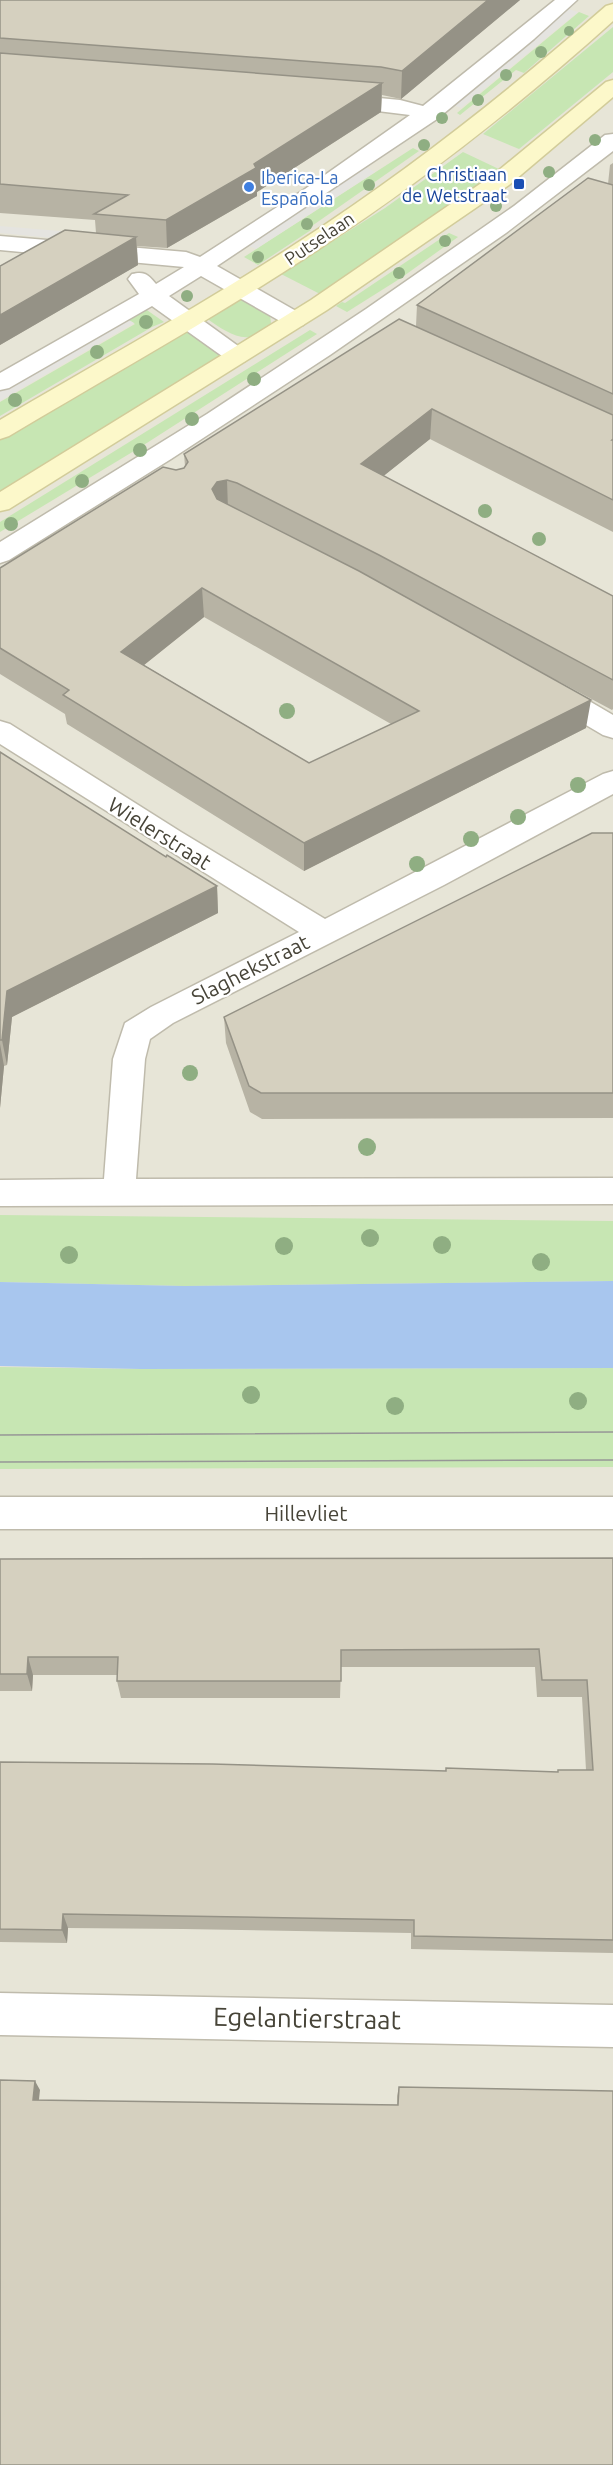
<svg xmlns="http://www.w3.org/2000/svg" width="613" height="2465" viewBox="0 0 613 2465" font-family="Ubuntu,sans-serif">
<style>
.residential{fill:#e7e5d7}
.green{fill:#c7e6b3}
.parking{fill:#e5e4e0}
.water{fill:#a8c6ee}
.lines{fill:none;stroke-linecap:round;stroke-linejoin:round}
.street-casing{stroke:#bfbbac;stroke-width:3}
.secondary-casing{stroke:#d2cc9a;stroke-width:3}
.street{fill:#fff;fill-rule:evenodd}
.secondary{fill:#fcf8ca;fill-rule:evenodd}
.tram{stroke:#979797;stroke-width:1.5}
.tree{fill:#8fae82}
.wall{fill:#b7b3a4;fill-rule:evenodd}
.shaded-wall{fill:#959286}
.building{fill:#d5d0bf;stroke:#959286;stroke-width:1.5;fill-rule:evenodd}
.transit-dot{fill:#1a4fb4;stroke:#fff;stroke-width:2}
.shop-dot{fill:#3f7fe0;stroke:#fff;stroke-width:2}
.labels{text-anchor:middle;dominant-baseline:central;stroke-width:4.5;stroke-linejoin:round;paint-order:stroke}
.far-transit-label{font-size:18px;fill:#164399;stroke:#fff;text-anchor:end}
.far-shop-label{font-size:18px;fill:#366cbe;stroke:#fff;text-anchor:start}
.far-street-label{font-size:18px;fill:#474438;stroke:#fff}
.street-label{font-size:21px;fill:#474438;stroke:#fff}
.near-street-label{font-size:26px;fill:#474438;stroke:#fff}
</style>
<rect width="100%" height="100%" fill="#f4f2e9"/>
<!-- residential -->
<path class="residential" d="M0,0H613V2465H0Z"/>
<!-- green -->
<path class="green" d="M579,12L589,16L524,73L516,70L460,115L457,113Z
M613,27V72L519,149L483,134Z
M413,148L419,151L309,228L311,230L258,265L244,257Z
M463,152L501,170L320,294L281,274L385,208Z
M449,233L458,237L401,278L347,312L336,306L342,302L345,303Z
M240,298L270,315L271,323C249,350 228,333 206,318Z
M144,308L164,322L152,327L0,416V402L135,324L126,318Z
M310,330L317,334L139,448L0,532V522Z
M185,331L224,357L0,491V440Z
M0,1215L613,1221V1281L184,1286L0,1282Z
M0,1367L141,1369L613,1368V1467L0,1469Z"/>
<!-- parking -->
<path class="parking" d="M568,9L578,12L461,108L453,105Z
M366,167L375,172L256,249L246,245Z
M0,226L120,236L117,244L0,233Z
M125,318L134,323L0,401V391Z"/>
<!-- water -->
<path class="water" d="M613,1281V1368L141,1369L0,1366V1282L184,1286Z"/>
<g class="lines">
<defs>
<path id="street" d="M555,0H577L534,39L437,119L217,266L303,315L307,320L303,325L295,327L287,325L201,276L169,296L245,351L249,356L245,361L237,363L229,361L152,306L9,388L0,390V373L139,294L128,279L132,274C144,271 148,274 156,284L184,267L0,250V236L186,252L200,257L305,189L410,115L337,106L329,105L326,100L329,95L337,94L400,100L423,106Z
M613,134V151L506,233L330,355L171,459L9,560L0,563V542L207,414L366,309L514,206L605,135Z
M550,681L560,684L613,715V738L603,735L540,698L536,691L540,684Z
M0,721L10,724L181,832L325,919L603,774L613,771V794L444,885L173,1023L150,1039L145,1059L136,1179L613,1178V1204L0,1206V1180L104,1179L113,1059L125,1023L151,1007L299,932L0,744Z
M0,1497H613V1529H0Z
M0,1993L613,2005V2047L0,2035Z"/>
<path id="secondary" d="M613,4V21C520,105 421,182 316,251C216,317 111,375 9,436L0,439V420C100,361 203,305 300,241C408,171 509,91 606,6Z
M613,80V97L509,185L327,310L9,509L0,511V492L311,300L493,175L606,82Z"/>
</defs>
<!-- street casing -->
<use href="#street" class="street-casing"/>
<!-- secondary casing -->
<use href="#secondary" class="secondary-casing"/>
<!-- street -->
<use href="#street" class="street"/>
<!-- secondary -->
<use href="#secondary" class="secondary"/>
<!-- tram -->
<path class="tram" d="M0,1435L613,1432
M0,1462L613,1460"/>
</g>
<!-- trees -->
<g class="tree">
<circle cx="569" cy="31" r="5"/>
<circle cx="541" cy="52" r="6"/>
<circle cx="506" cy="75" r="6"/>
<circle cx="478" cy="100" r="6"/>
<circle cx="442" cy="118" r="6"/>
<circle cx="595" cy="140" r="6"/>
<circle cx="424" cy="145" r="6"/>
<circle cx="549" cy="172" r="6"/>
<circle cx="369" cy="185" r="6"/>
<circle cx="496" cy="206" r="6"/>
<circle cx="307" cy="224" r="6"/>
<circle cx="445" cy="241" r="6"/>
<circle cx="258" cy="257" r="6"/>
<circle cx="399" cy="273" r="6"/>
<circle cx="187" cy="296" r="6"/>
<circle cx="146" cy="322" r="7"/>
<circle cx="97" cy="352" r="7"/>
<circle cx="254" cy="379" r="7"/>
<circle cx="15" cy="400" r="7"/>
<circle cx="192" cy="419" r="7"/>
<circle cx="140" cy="450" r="7"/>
<circle cx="82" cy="481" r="7"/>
<circle cx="485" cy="511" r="7"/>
<circle cx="11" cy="524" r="7"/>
<circle cx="539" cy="539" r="7"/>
<circle cx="287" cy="711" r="8"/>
<circle cx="578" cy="785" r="8"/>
<circle cx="518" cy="817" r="8"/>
<circle cx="471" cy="839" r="8"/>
<circle cx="417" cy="864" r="8"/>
<circle cx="190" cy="1073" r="8"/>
<circle cx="367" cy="1147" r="9"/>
<circle cx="370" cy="1238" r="9"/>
<circle cx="442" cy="1245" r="9"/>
<circle cx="284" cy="1246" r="9"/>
<circle cx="69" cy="1255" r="9"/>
<circle cx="541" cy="1262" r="9"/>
<circle cx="251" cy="1395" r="9"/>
<circle cx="578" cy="1401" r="9"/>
<circle cx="395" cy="1406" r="9"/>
</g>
<!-- wall -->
<path class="wall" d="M0,0H520L401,99L382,95L381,112L257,192V196L167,248L137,246L138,265L0,345V266L96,233L95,220L0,213Z
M613,163V532L430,439L383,476L613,596V709L612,710L558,681L586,728L304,871L67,724L65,714L0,674V568L176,470L184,468L185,466L184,454L416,326L417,305L608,184L610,165ZM204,617L391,724L309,763L144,665Z
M0,752L166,857L217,886L218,913L12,1017L7,1065L4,1066L0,1108Z
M613,833V1118L262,1119L250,1112L226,1043L224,1017Z
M613,1558V1953L411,1949V1933L183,1929L68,1928L67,1943L0,1942V1762L446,1771V1768L558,1772V1770H586L582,1697H537L535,1667H341L340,1698H121L117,1681V1675H33L32,1691H0V1559Z
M399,2087L613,2091L0,2465L40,2090L39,2100L397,2105V2096Z"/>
<!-- shaded-wall -->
<path class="shaded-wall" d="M488,0H520L401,99L402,71Z
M382,83L381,112L257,192V196L167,248L166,220Z
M136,237L138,265L0,345V315Z
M432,409L430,439L361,494V464Z
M227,480L228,510L219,512L212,489L217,482Z
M202,588L204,617L124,681L121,652Z
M591,700L586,728L304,871V843Z
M217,886L218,913L12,1017L7,1065L2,1040L7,991Z
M0,1044L4,1066L0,1108Z
M28,1657L33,1675L32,1691L27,1674Z
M63,1914L68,1928L67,1943L62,1930Z
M35,2081L40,2090L38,2108L33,2100Z"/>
<!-- building -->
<path class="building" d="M0,0H488L402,71L381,67L0,38Z
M0,53L382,83L254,164L256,168L166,220L94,214L128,195L0,184Z
M588,178L613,185V394L417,305Z
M65,230L136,237L0,315V266Z
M399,319L613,415V439L612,440H613V500L432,409L361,464L613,596V680L379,555L237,483L227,480L217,482L212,489L217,499L359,571L591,700L304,843L63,695L69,690L0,648V568L163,467L176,470L184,468L188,462L184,454ZM202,588L419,711L309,763L121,652Z
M0,752L166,857L167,855L217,886L7,991L2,1040H0Z
M592,833H613V1093H261L249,1086L224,1017Z
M613,1558V1940L414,1936V1920L63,1914L62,1930L0,1929V1762L212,1764L446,1771V1768L558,1772V1770H593L587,1680H542L539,1649L341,1650V1681H117L118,1657H28L27,1674H0V1559Z
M0,2080L35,2081L33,2100L398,2105L399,2087L613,2091V2465H0Z"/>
<!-- markers -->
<rect class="transit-dot" x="513" y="178" width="12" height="12" rx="3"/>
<circle class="shop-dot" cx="249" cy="187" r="6"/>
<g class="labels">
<!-- far-transit labels -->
<g class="far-transit-label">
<text x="507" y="174">Christiaan<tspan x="507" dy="21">de Wetstraat</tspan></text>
</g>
<!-- far-shop labels -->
<g class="far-shop-label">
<text x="261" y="177">Iberica-La<tspan x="261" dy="21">Española</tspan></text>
</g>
<!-- far-street labels -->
<g class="far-street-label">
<text transform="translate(319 238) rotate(-34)">Putselaan</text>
</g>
<!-- street labels -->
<g class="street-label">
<text transform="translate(160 833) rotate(32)">Wielerstraat</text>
<text transform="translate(250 969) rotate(-27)">Slaghekstraat</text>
<text x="306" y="1513">Hillevliet</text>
</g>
<!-- near-street labels -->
<g class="near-street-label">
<text transform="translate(307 2018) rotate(1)">Egelantierstraat</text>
</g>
</g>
</svg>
